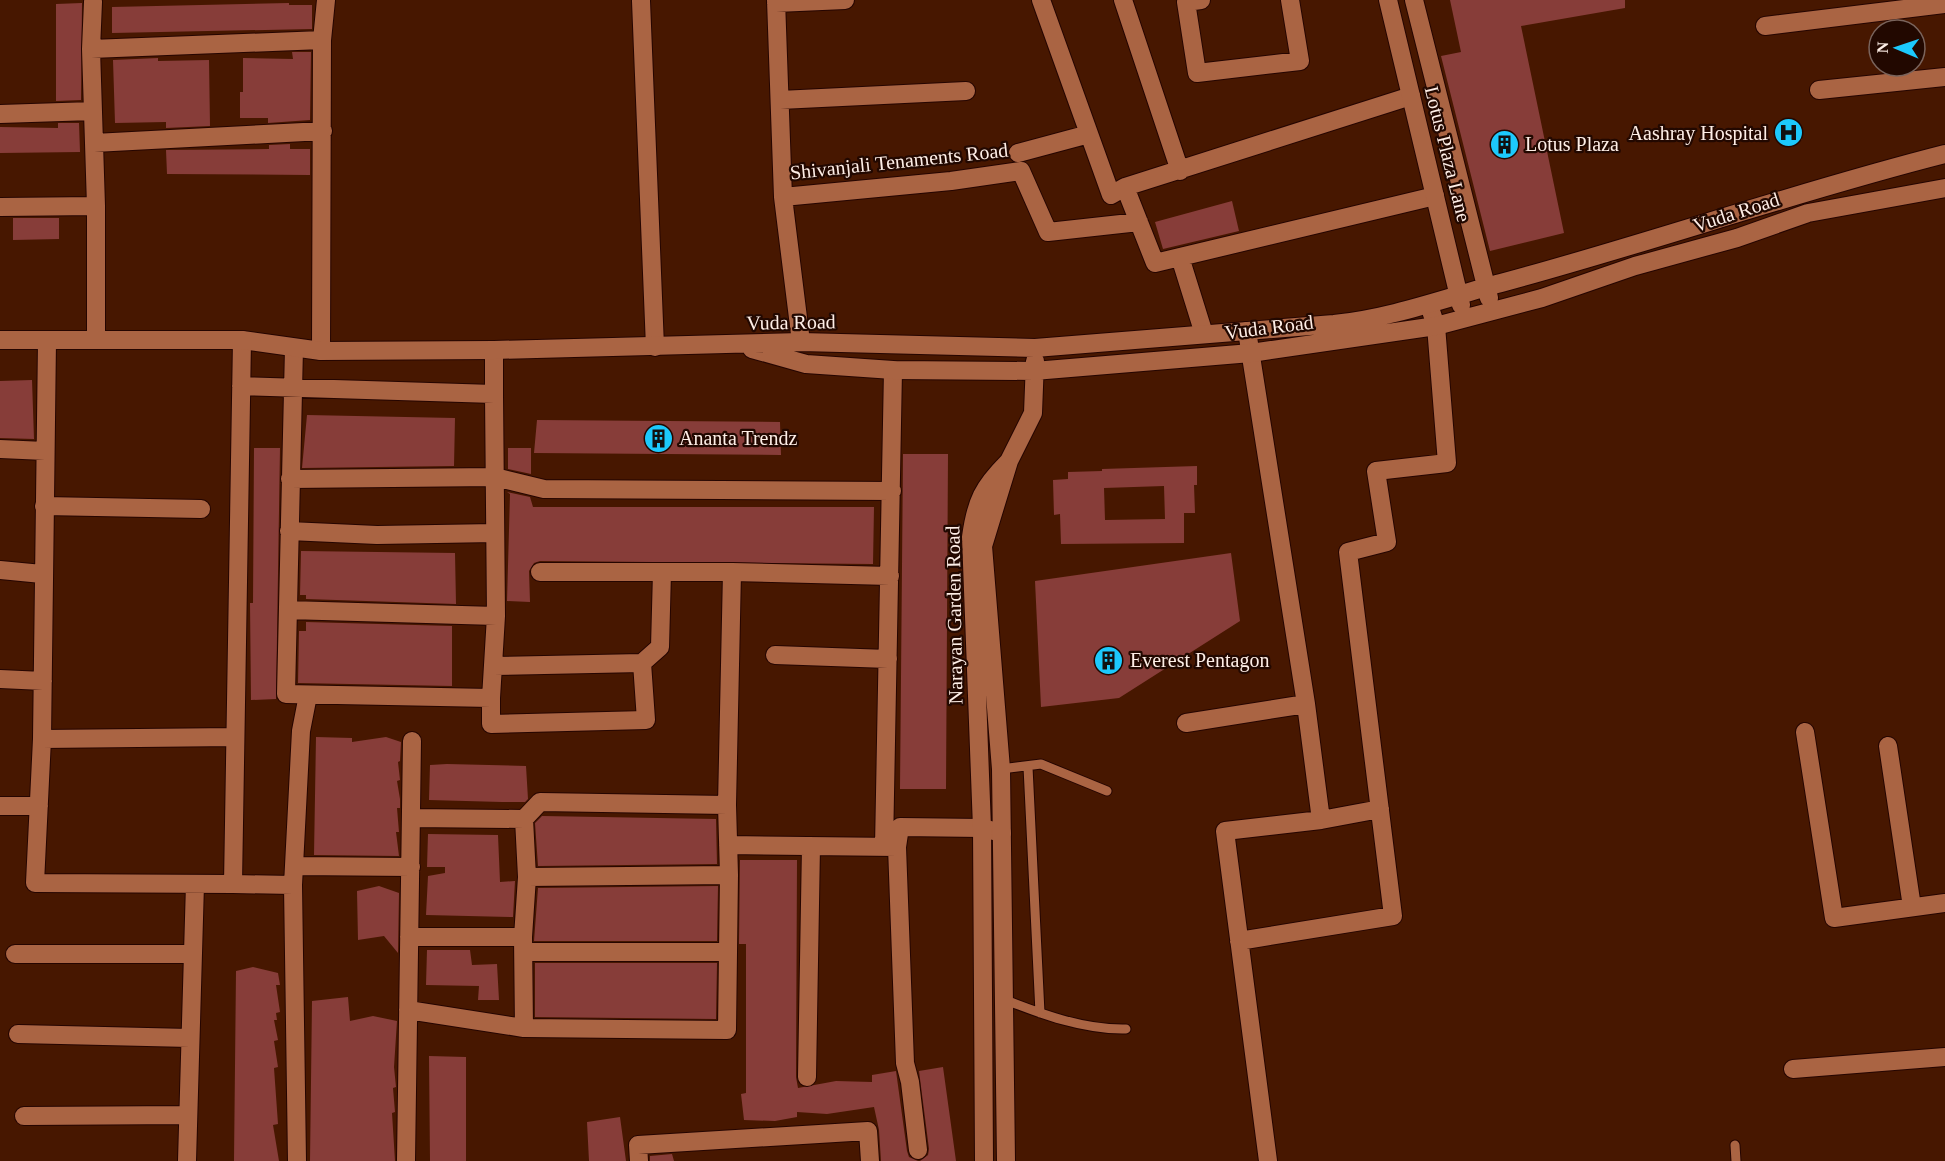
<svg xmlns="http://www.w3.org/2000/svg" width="1945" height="1161" viewBox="0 0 1945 1161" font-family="'Times New Roman',serif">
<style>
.building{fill:#873d39;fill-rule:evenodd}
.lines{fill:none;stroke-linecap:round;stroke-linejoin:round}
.service-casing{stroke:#250500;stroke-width:11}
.minor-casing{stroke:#250500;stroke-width:20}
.tertiary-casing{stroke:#250500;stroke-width:20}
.service{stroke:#aa6443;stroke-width:9}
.minor{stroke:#aa6443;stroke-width:18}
.tertiary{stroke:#aa6443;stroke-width:18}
.labels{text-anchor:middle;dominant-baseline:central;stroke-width:4.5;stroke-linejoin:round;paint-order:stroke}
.poi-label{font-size:20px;fill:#feeee6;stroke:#220800;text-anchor:start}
.street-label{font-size:20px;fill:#feeee6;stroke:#220800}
</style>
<rect width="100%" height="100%" fill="#471700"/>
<!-- building -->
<path class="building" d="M1450,0H1625V8L1521,26L1564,233L1490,251L1441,56L1461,52Z
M82,3L81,100L56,101V4Z
M289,3V5H312V29L112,33V7Z
M292,52H311L310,120L268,123V118H240V92H243V58L293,59Z
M158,58V61L209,60L210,126L166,128V122L115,123L113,60Z
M58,123H79L80,152L0,153V127L58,128Z
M1800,125L1802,140L1782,142L1780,128Z
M290,144V149H310V175L167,174L166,150L269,149V145Z
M1232,201L1239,231L1163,249L1155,222Z
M13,218H59V239L13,240Z
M32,380L34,439L0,438V381Z
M307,415L455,418L454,466L302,468Z
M537,420L780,422L781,455L534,453Z
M254,448H280L276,699L251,700L250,603H253Z
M508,448H531V474L508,469Z
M903,454H948L946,789H900Z
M1197,466V485H1194L1195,513H1184V543L1061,544L1060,514L1054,515L1053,480L1068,479V472L1102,471V469ZM1164,486L1165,519L1105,520L1104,488Z
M507,492L530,497L533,507H874L873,564L540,561L534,563L529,571L530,602L507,601L510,494Z
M301,551L455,553L456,604L306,599V595H300Z
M1231,553L1240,621L1119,698L1041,707L1035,581Z
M306,622L452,626V686L298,683L299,631H306Z
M316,737L352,738V742L386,737L401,742L400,761L398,762L400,780L397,781L400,799V808H397L399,832H396L399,856L314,855Z
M447,764L526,766L528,799L525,802H502L429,800L430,765Z
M542,816L716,819L717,864L538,866L535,823Z
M428,834L498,835L500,882L515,881L513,917L426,915L428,876L445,873V867H427Z
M740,860H797L796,1077L798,1088L836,1081L872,1082V1075L896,1071L907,1151L909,1157L918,1161H881L879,1130L874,1107L827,1114L797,1112V1117L775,1121L744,1120L741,1094L746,1093V944H739Z
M379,886L399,893L398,953L384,936L358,940L357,891Z
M718,886L717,941H534L538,888Z
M427,950H470L472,965L497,964L499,1000H478L479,986L426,985Z
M535,963H717L716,1019L535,1017Z
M253,967L278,973L280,985H276L280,1012L276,1013L277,1020H274L278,1040L274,1041L278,1067L274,1068L278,1124L273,1125L279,1161H234L236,971Z
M348,997L350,1021L373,1016L397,1021L394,1067L396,1087L393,1088L395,1112L392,1113L395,1161H310L312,1001Z
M429,1056L466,1057V1161H430Z
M943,1067L956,1161H920L928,1155L929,1149L919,1071Z
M620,1117L626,1161H589L587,1122Z
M672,1154L674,1161H650V1156Z"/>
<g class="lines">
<defs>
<path id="service" d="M1028,767L1040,1013
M1001,769L1041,764L1107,791
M1003,999C1041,1014 1084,1030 1126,1029
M1735,1145L1736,1161"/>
<path id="minor" d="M776,0L783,197L951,181L1021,171L1048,232L1139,222
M1041,0L1111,195L1125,187
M1123,0L1180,171
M1201,0L1186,2L1197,73L1300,61L1290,0
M641,1L655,347
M93,2L91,49L96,206V339
M776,3L845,0
M1765,26L1945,4
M91,49L322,40
M1819,90L1945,77
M1411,96L1125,187L1155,263L1435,196
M780,100L966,91
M0,114L93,111
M94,143L323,131
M1018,153L1089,134
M783,197L801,342
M0,207L96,206
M1180,257L1204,334
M1247,331L1306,704L1321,820L1225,831L1268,1161
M242,340L233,884L293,885L297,1161
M294,348L286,694L491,698L496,616
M494,350V394
M321,351L322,40L326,0
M241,386L494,394L496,616L288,610
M0,449L45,451
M290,479L495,477L544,489L892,491
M44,506L201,509
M289,531L377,535L495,533
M0,570L42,574
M732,572L890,576
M775,655L888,659
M642,663L660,647L662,572
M0,679L43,681
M491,698V724L646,720L642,663L493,666
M1186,723L1306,704
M1805,732L1834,918L1945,903
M42,739L47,341
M1888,746L1912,907
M0,806H39
M411,818L524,819
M1321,820L1380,809
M728,845L897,847L900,827L982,828L1002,833
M884,847L893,370
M897,847L905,1063L910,1082L918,1150
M295,866L411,867
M527,877L729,875
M233,884L35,883L42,739L235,737
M293,885L301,731L308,695
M409,937H523L524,1028L727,1030L729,875L727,805L732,572H540
M523,937L527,877L524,819L540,802L727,805
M1239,941L1393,916L1348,552L1387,542L1376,471L1447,463L1436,326L1429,305
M525,952H728
M15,954H193
M408,1010L524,1028
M18,1034L190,1038
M1793,1069L1945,1057
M807,1077L811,846
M24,1116L188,1115
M187,1161L195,884
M406,1161L412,741
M639,1161L638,1145L868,1131L870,1161"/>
<path id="tertiary" d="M1388,0L1461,305
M1414,0L1489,298
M0,340H242L321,351L494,350L801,342L1035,348L1334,324C1392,318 1445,298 1501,283C1650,243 1795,192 1945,154
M752,349L806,364L893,370L1034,371L1251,353L1436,326L1542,298L1635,266L1737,238L1808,213L1945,188
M984,1161L982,828L971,537C976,501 983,487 1008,462
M1006,1161L1001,769L983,546L1009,461L1033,413L1035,361"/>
</defs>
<!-- service casing -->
<use href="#service" class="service-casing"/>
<!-- minor casing -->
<use href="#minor" class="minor-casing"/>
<!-- tertiary casing -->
<use href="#tertiary" class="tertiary-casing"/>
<!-- service -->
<use href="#service" class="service"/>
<!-- minor -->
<use href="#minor" class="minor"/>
<!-- tertiary -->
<use href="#tertiary" class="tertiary"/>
</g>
<!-- icons -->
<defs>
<symbol id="hospital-disc" viewBox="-11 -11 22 22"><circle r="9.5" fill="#1cc9fc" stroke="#220800"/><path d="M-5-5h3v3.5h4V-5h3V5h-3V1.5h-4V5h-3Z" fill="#111"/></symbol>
<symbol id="building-disc" viewBox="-11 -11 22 22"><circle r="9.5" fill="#1cc9fc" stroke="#220800"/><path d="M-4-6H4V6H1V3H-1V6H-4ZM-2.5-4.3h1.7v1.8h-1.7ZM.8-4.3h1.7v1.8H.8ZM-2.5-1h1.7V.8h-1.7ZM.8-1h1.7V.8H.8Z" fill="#111"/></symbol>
</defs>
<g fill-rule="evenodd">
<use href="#hospital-disc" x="1772" y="116" width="33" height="33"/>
<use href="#building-disc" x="1488" y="128" width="33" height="33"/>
<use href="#building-disc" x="642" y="422" width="33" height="33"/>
<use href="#building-disc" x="1092" y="644" width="33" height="33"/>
</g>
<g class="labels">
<!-- poi labels -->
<g class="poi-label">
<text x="1768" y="133" text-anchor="end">Aashray Hospital</text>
<text x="1525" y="144">Lotus Plaza</text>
<text x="679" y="438">Ananta Trendz</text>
<text x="1130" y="660">Everest Pentagon</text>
</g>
<!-- street labels -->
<g class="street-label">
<text transform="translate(1448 154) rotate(76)">Lotus Plaza Lane</text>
<text transform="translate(899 161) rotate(-6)">Shivanjali Tenaments Road</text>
<text transform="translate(1736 212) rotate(-18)">Vuda Road</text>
<text transform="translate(791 322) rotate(-1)">Vuda Road</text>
<text transform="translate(1269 327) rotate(-7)">Vuda Road</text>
<text transform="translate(954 615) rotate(-91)">Narayan Garden Road</text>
</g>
</g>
<!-- north arrow -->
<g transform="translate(1897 48) rotate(272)"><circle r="28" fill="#220800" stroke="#7a645c" stroke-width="1.5"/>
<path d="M0-4.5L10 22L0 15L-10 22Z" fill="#1cc9fc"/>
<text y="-9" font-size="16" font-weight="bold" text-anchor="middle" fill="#feeee6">N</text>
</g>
</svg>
